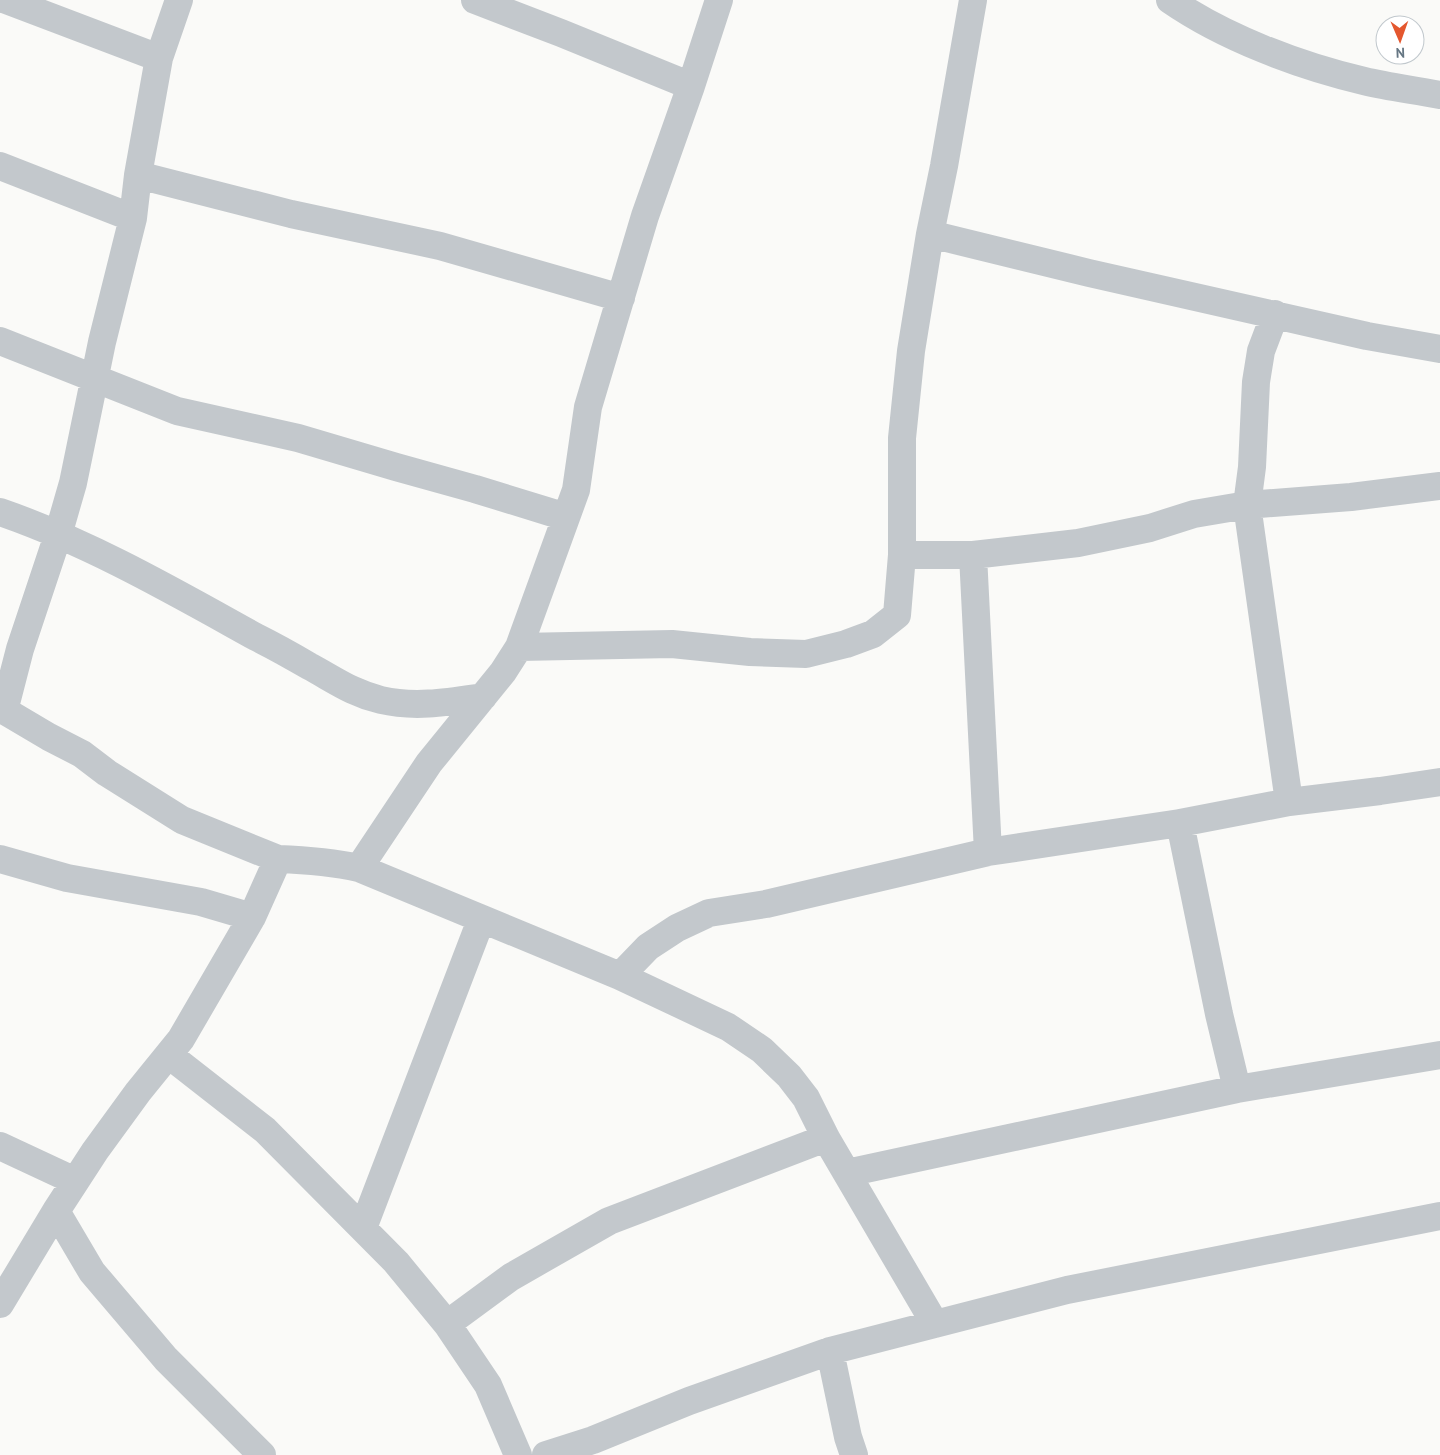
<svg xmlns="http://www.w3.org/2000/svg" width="1440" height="1455" viewBox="0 0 1440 1455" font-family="'PT Sans',sans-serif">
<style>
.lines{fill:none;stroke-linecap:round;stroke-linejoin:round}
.street{stroke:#c3c8cc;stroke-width:28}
</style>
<rect width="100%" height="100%" fill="#fafaf8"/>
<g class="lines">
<!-- street -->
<path class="street" d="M6,0L159,58
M475,0L561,33L691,86
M1170,0C1225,38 1300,66 1364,81C1389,87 1415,90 1440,95
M0,166L133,218
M138,175L291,214L440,246L621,298
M930,234L1089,273L1367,336L1440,349
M1275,314L1261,351L1256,382L1252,467L1247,505L1289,802
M0,341L177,411L298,438L396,467L475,489L566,517
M0,512C90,543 173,591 256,637C274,646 292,656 309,666C335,680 352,693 381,700C415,708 449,702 483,697
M902,555H973L1078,543L1150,528L1194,514L1247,505L1351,497L1440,486
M973,555L988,852
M519,647L672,644L750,652L806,654L846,644L873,634L897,615L902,555V438L911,351L930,234L944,166L973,0
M0,708L49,737L82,754L107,773L182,820L278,859
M4,711L20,649L58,535L73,483L102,342L133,218L138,175L159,58L179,0
M1180,823L1219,1014L1237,1089
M0,859L67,878L201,902L252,917
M359,868L429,763L503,672L519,647L576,490L588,407L645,216L691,86L719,0
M620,976L648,947L677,928L709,913L766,904L988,852L1180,823L1289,802L1380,791L1440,782
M169,1055L265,1130L396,1262L447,1324L488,1385L518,1455
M0,1146L75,1181
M847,1173L1237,1089L1440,1055
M56,1211L92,1272L166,1359L262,1455
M363,1228L481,920
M0,1304L56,1211L95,1151L138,1092L181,1039L252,917L278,859C305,860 332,862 359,868L620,976L728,1027L762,1050L789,1076L806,1098L826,1138L935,1324
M447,1324L511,1277L609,1221L826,1138
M830,1351L848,1437L854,1455
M546,1455L593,1440L689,1401L830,1351L1067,1290L1440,1216"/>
</g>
<!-- north arrow -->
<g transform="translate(1400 40) rotate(178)"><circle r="24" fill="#ffffff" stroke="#c1c8cd"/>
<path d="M0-4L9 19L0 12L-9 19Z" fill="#e4572e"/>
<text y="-8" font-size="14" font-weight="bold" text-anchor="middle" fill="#657683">N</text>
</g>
</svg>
